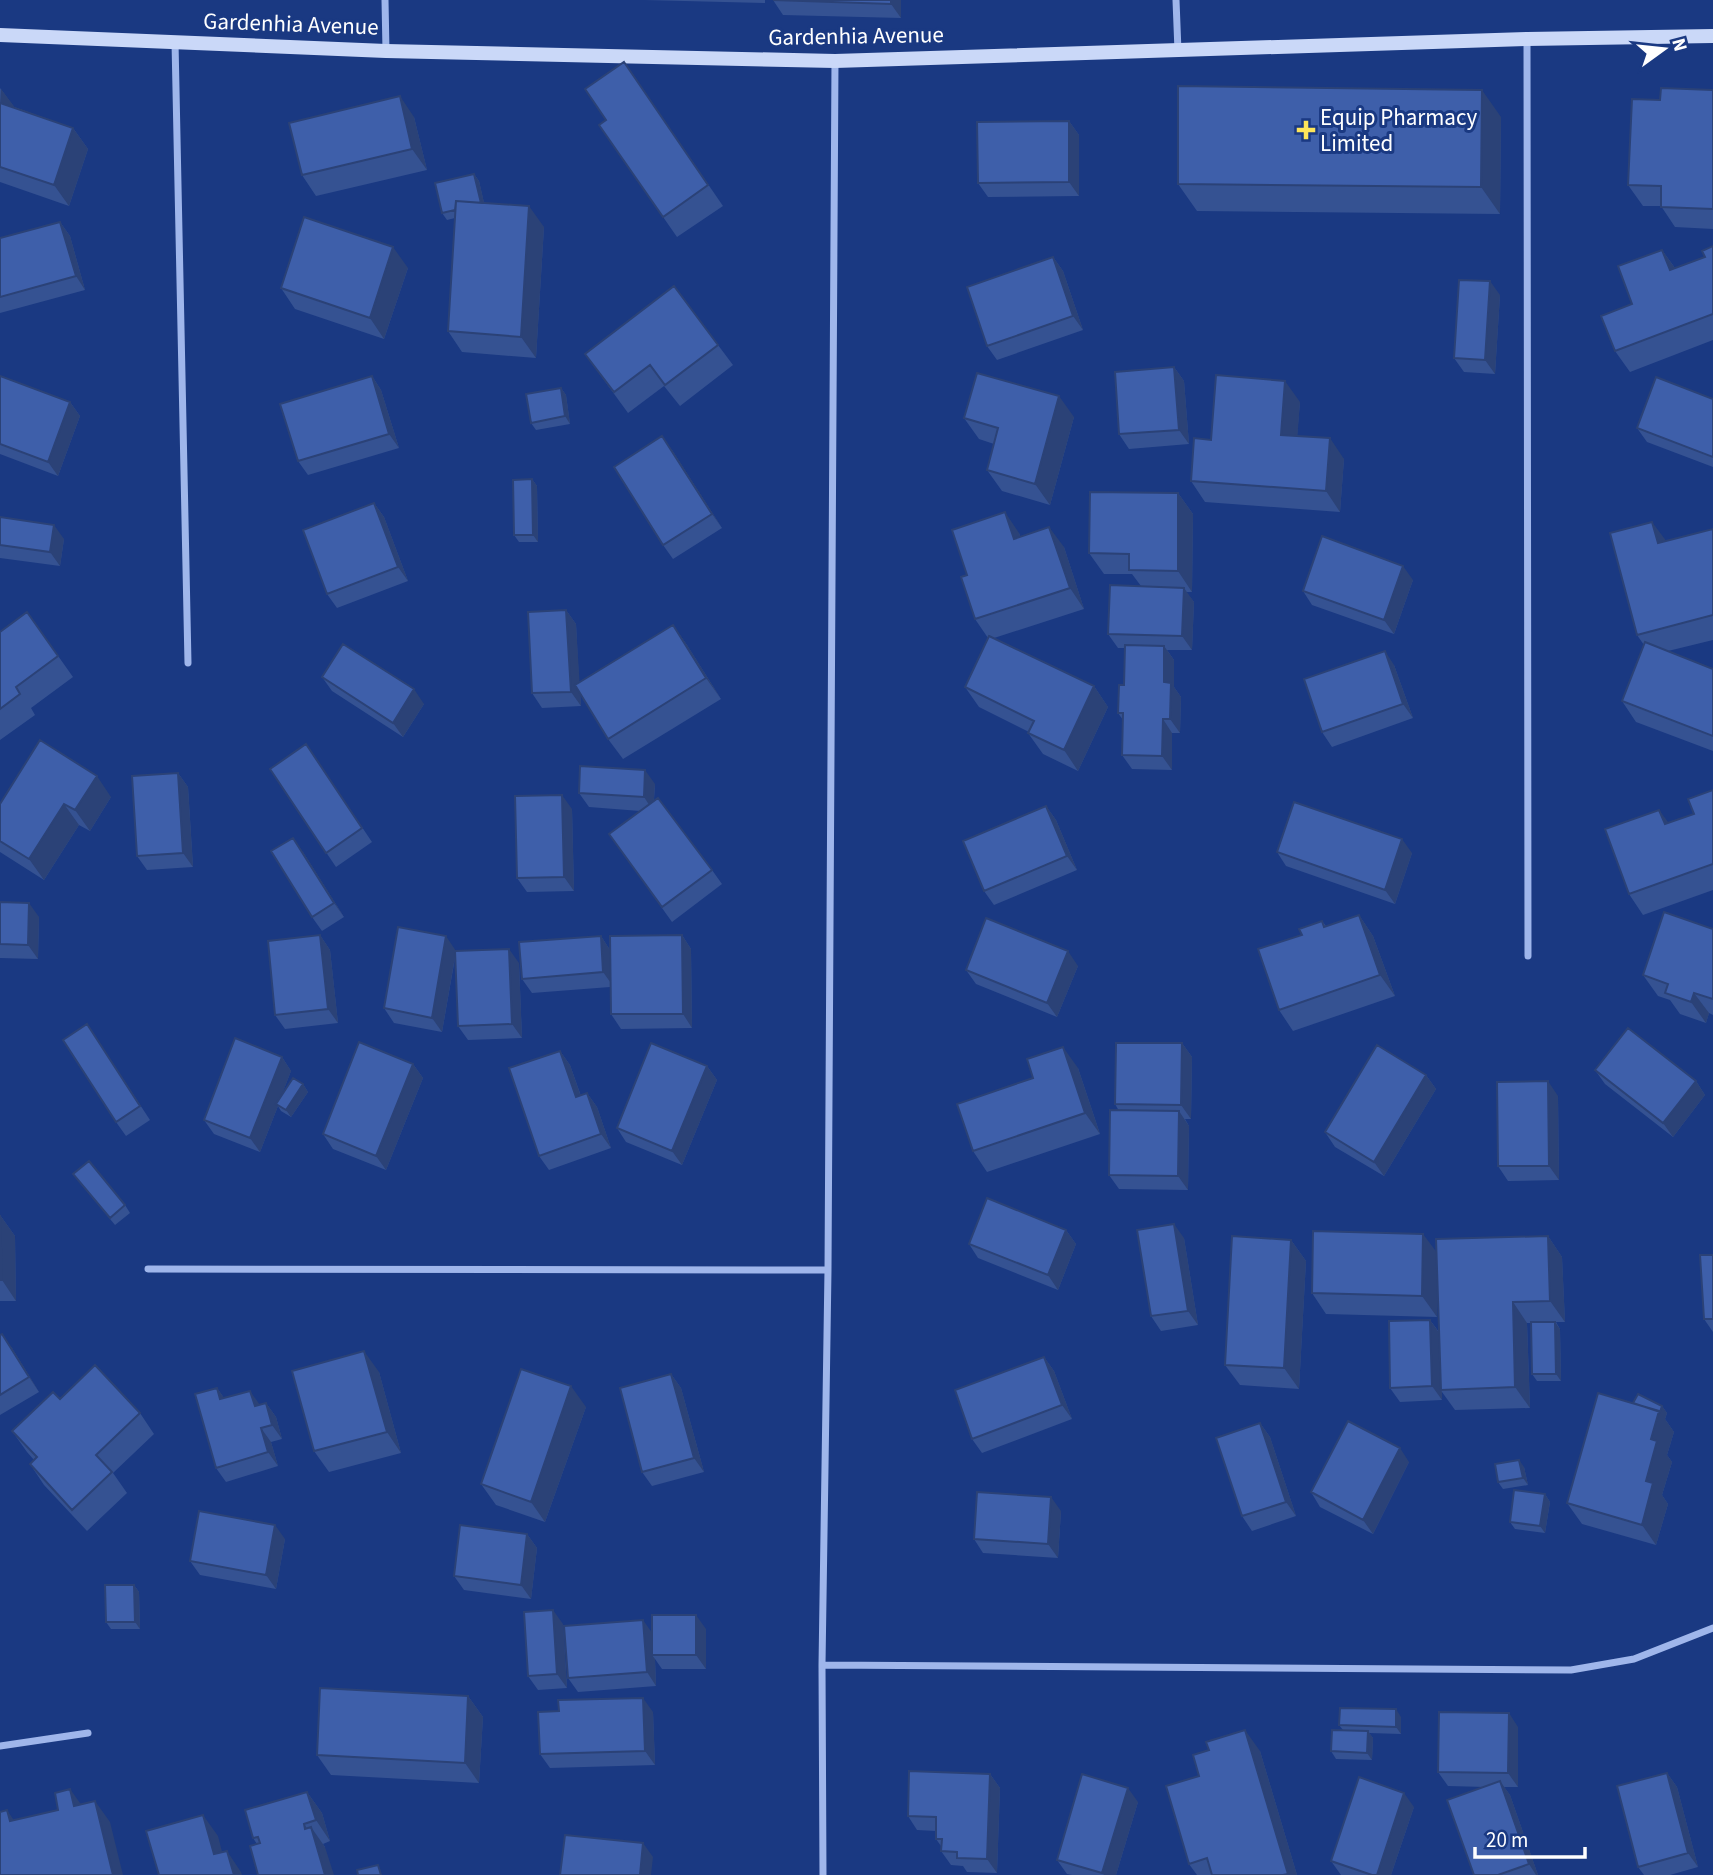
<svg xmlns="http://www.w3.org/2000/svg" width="1713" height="1875" viewBox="0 0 1713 1875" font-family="'Source Sans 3',sans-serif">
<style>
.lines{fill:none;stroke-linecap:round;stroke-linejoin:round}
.minor{stroke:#9fb6eb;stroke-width:7}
.secondary{stroke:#cad8f8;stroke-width:14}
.wall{fill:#355292}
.shaded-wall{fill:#2b4277}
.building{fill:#3e5faa;stroke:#2b4277;stroke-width:2}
.poi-dot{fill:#fde55a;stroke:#1a3982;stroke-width:2.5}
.labels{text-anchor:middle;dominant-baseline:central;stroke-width:6;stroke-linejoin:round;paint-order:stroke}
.street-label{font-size:23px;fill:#fff;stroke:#1a3982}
.poi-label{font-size:23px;fill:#fff;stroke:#1a3982;text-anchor:start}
</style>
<rect width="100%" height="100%" fill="#1a3982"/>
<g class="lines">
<!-- minor -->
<path class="minor" d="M385,0L386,51
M1176,0L1178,51
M1527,39L1528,956
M175,42L188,663
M148,1269L828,1270
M822,1665L1571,1670L1634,1659L1713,1628
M0,1746L88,1733
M823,1875L822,1665L828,1270L835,61"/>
<!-- secondary -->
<path class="secondary" d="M0,35L386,51L835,61L1527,39L1713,36"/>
</g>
<!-- wall -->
<path class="wall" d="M644,0H765V3Z
M773,0H901V18L783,15Z
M624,62L723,206L677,237L599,125L606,120Z
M0,88L14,107L73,128L88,149L69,206L0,182Z
M1713,90V229L1675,227L1661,206H1643L1628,185L1660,100Z
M414,117L427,170L316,196L302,175Z
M1501,117L1500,214L1197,211L1178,184Z
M1069,121L1079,135V196L988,197L978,183Z
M474,174L479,181L484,203L544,227L536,358L462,352L448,331L455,218L447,220L442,213Z
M60,222L70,236L85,290L0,313V238Z
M1713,246V340L1630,372L1615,351L1632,304L1662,250L1675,268L1705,257Z
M1053,257L1063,271L1083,330L997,360L987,346Z
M408,268L384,339L295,309L281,288Z
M1500,295L1495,374L1464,372L1454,358Z
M718,345L733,365L680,406L664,386L628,413L585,354Z
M1174,367L1184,381L1189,444L1129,449L1119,434Z
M0,376L70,402L80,416L58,476L0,454Z
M372,376L381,390L399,448L308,475L298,461Z
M561,388L566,395L570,424L536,430L531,423Z
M1713,399V467L1647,442L1637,428Z
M1300,402L1297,436L1344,459L1340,512L1205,502L1191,481L1211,440Z
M1074,417L1050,505L1002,491L987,470L994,444L979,439L964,418Z
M672,450L722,528L673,559L663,545Z
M532,479L537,486L538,542H519L514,535Z
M1178,493L1193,514L1192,592H1186L1194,602L1192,650H1167L1174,660V687L1181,697L1180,733H1172V770L1132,769L1122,755L1123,720L1118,713L1124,685V648H1118L1108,634L1141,586L1132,574H1104L1089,553Z
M374,503L384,517L408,581L337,608L327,594Z
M0,517L64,539L60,566L0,558Z
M1713,529V640L1668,651L1713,669V751L1636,722L1622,701L1644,645L1637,635L1666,541Z
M1019,533L1020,536L1064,547L1084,609L994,638L1094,686L1108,707L1078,771L1043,754L1028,733L1029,732L979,707L965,687L988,638L975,619L967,575Z
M1413,580L1394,634L1312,605L1303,591Z
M566,610L576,624L579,682L673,625L687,645L721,699L623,759L608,739L580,693L581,706L542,708L532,693Z
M27,612L73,677L31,708L35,715L0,740V632Z
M1394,665L1413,718L1332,747L1322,732Z
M322,677L424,704L403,737L332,691Z
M306,744L372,842L336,867L270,769Z
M178,773L188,787L193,867L147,870L137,856Z
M655,784L654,800L712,870L722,884L672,922L609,834L640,811L589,807L579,793Z
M1713,790V890L1643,915L1629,894L1669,823L1694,814Z
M111,797L90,831L79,825L44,880L0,852V804Z
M1046,806L1056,820L1077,870L994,905L984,891Z
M572,809L574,891L527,892L517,878Z
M303,852L344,917L322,931L312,917Z
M1277,852L1412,853L1395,904L1286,866Z
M0,902L39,917L38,959L0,958Z
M1359,915L1373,936L1395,996L1293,1031L1279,1010L1302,935L1322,921L1326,926Z
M1713,929V1015L1709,1013L1706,1023L1680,1014L1670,1000L1658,996L1643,975Z
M320,935L330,950L338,1023L285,1029L275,1015Z
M682,935L691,949L692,1028L621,1029L611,1014L610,987L532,993L522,979L601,936L610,950Z
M456,951L519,963L522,1038L468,1040L458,1026L455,958L442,1032L394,1023L384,1008Z
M1078,966L1057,1017L976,984L966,970Z
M87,1024L150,1120L126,1136L116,1122Z
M1182,1043L1192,1057L1191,1119H1185L1189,1126L1188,1190L1119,1189L1109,1175L1119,1111L1115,1104Z
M560,1051L570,1065L581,1096L587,1093L597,1107L611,1148L549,1170L539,1156Z
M282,1057L291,1071L282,1094L303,1084L308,1092L291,1117L281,1111L278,1106L260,1152L214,1134L204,1120Z
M413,1064L423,1078L386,1170L333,1149L323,1134Z
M707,1066L717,1080L682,1165L626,1142L617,1128Z
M1078,1068L1100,1134L987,1172L973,1151Z
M1595,1070L1696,1081L1705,1095L1673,1137L1605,1084Z
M1426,1075L1436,1089L1384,1176L1335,1147L1325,1132Z
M1558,1096L1559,1180L1508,1181L1498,1166Z
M73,1174L125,1205L130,1213L115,1225Z
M0,1215L15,1236L16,1301H0Z
M1066,1230L1076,1244L1058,1290L978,1258L969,1244Z
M1548,1236L1562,1257L1565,1322H1556L1560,1329L1561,1381H1537L1532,1374L1531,1323H1527L1530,1408L1455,1410L1442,1392V1400L1400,1402L1390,1388L1430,1320L1439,1332L1437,1282V1317L1326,1314L1312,1293L1437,1253Z
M1184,1238L1198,1325L1161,1331L1151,1316Z
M1291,1240L1306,1261L1299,1389L1240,1385L1225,1365Z
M1713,1255V1332L1704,1319Z
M0,1335L12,1348L39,1392L0,1415Z
M1044,1357L1054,1371L1072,1419L982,1453L972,1439Z
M379,1372L401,1453L329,1472L314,1451Z
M671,1374L681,1388L704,1472L652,1486L642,1472Z
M217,1388L224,1398L260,1405L266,1403L276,1417L282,1439L271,1442L278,1466L226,1482L216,1468Z
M60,1399L140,1413L154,1434L113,1473L127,1493L87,1531L44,1485L30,1464L34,1460L27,1452L12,1431Z
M1633,1403L1662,1406L1667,1413L1665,1419L1674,1432L1667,1455L1672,1462L1662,1495L1668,1504L1656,1545L1582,1524L1567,1503Z
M586,1407L545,1522L496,1505L481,1484Z
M1260,1423L1270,1437L1296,1516L1252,1531L1242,1516Z
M1409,1462L1373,1534L1320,1507L1311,1492Z
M1524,1467L1528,1485L1503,1489L1498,1482Z
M1545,1494L1550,1502L1545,1533L1515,1529L1510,1522Z
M1061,1511L1058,1558L983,1553L974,1539Z
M527,1534L537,1548L531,1599L464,1590L454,1576Z
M285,1539L276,1589L200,1575L190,1561Z
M134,1585L139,1592L140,1629H111L106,1622Z
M563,1624L567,1688L538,1690L528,1676Z
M706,1629V1669H662L655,1659L656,1686L578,1692L568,1678L652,1632Z
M468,1696L483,1717L479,1783L331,1775L317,1755Z
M653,1712L655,1765L550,1768L540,1754Z
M1401,1717V1734L1369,1733L1373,1738L1372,1760L1336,1759L1331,1751L1343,1730L1339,1725Z
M1518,1727V1787H1504L1510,1795L1538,1875H1474L1485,1787L1448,1786L1438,1772Z
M1260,1751L1297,1875H1197L1189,1864L1199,1776Z
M1667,1773L1677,1787L1698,1867L1670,1875H1644L1638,1867Z
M990,1774L1000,1788L997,1873L967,1872L963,1866L951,1865L941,1851V1846L936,1839V1831L917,1830L908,1816Z
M307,1792L322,1813L330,1841L323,1844L325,1847L257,1844L253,1838Z
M1138,1802L1116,1875H1072L1067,1874L1057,1860Z
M1414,1807L1391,1875H1341L1331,1861Z"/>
<!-- shaded-wall -->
<path class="shaded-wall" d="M891,0H901V18L891,4Z
M1,89L16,109L0,106Z
M1482,90L1501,117L1500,214L1481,187Z
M400,96L414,117L427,170L412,149Z
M1069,121L1079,135V196L1069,182Z
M73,128L88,149L69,206L54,185Z
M474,174L479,181L486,211L481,204Z
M529,206L544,227L536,358L521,337Z
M60,222L70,236L85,290L76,276Z
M393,247L408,268L384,339L370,318Z
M1662,250L1677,271L1670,270Z
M1053,257L1063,271L1083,330L1073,316Z
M1490,281L1500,295L1495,374L1485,360Z
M1174,367L1184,381L1189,444L1179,430Z
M372,376L381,390L399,448L389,434Z
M1285,381L1300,402L1296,455L1281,435Z
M561,388L566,395L570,424L565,416Z
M1059,396L1074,417L1050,505L1035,484Z
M70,402L80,416L58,476L48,462Z
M662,436L672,450L722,528L712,514Z
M1330,438L1344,459L1340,512L1326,491Z
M532,479L537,486L538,542L533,535Z
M1178,493L1193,514L1192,592L1178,571Z
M374,503L384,517L408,581L398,567Z
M1005,512L1019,533L1028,560L1014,539Z
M1652,522L1667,542L1658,543Z
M54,525L64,539L60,566L50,552Z
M1049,527L1064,547L1084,609L1070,588Z
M1403,566L1413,580L1394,634L1384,620Z
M1184,588L1194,602L1192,650L1182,636Z
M566,610L576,624L581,706L571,692Z
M673,625L687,645L721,699L706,678Z
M1164,646L1174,660V687L1181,697L1180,733L1170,719L1164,682Z
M1385,651L1394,665L1413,718L1403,704Z
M1094,686L1108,707L1078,771L1064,750Z
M414,689L424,704L403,737L393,723Z
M1163,719L1172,733V770L1162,756Z
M645,770L655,784L653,811L644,797Z
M178,773L188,787L193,867L183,853Z
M97,776L111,797L90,831L75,810Z
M562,795L572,809L574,891L564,877Z
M64,804L79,825L44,880L29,859Z
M1046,806L1056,820L1077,870L1067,856Z
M1659,810L1674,830L1665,824Z
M293,838L303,852L344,917L334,903Z
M1402,839L1412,853L1395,904L1385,890Z
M29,903L39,917L38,959L28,945Z
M1359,915L1373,936L1395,996L1380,975Z
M320,935L330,950L338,1023L328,1009Z
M682,935L691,949L692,1028L683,1014Z
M446,936L456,951L442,1032L432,1018Z
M601,936L610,950L613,986L603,972Z
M509,949L519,963L522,1038L512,1024Z
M1068,951L1078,966L1057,1017L1047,1003Z
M1694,993L1709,1013L1706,1023L1691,1002Z
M1182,1043L1192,1057L1191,1119L1181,1105Z
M1063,1047L1078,1068L1100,1134L1085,1113Z
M560,1051L570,1065L586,1111L576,1097Z
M282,1057L291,1071L278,1105L276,1104L278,1106L260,1152L250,1138Z
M413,1064L423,1078L386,1170L376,1156Z
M707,1066L717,1080L682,1165L672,1151Z
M1426,1075L1436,1089L1384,1176L1374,1162Z
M1548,1081L1558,1096L1559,1180L1549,1166Z
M1696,1081L1705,1095L1673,1137L1663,1123Z
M303,1084L308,1092L291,1117L286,1110Z
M587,1093L597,1107L611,1148L601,1134Z
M1179,1111L1189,1126L1188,1190L1178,1176Z
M0,1215L15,1236L16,1301L2,1280Z
M1174,1224L1184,1238L1198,1325L1188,1311Z
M1066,1230L1076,1244L1058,1290L1048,1275Z
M1423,1234L1438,1254L1437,1317L1422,1296Z
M1548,1236L1562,1257L1565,1322L1550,1301Z
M1291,1240L1306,1261L1299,1389L1284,1368Z
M1513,1302L1527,1323L1530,1408L1515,1387Z
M1430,1320L1440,1334L1441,1390L1442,1392V1400L1432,1386Z
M1555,1322L1560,1329L1561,1381L1556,1374Z
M2,1334L12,1348L39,1392L29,1377Z
M364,1351L379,1372L401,1453L387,1432Z
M1044,1357L1054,1371L1072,1419L1062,1405Z
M671,1374L681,1388L704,1472L694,1458Z
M571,1386L586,1407L545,1522L531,1502Z
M217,1388L227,1402L220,1399Z
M250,1391L260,1405L255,1406Z
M266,1403L276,1417L282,1439L272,1425Z
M1662,1406L1667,1413L1665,1419L1674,1432L1667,1455L1672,1462L1662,1495L1668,1504L1656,1545L1642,1525L1651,1439L1659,1411Z
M1260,1423L1270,1437L1296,1516L1286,1502Z
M261,1428L271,1442L278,1466L268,1452Z
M1400,1448L1409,1462L1373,1534L1363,1520Z
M1519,1460L1524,1467L1528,1485L1523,1478Z
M1545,1494L1550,1502L1545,1533L1540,1526Z
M1051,1497L1061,1511L1058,1558L1048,1544Z
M275,1525L285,1539L276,1589L266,1575Z
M527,1534L537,1548L531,1599L521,1585Z
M134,1585L139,1592L140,1629L135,1622Z
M553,1610L563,1624L567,1688L557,1674Z
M696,1615L706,1629V1669L696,1655Z
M643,1620L653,1634L652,1655L655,1659L656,1686L647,1672Z
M468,1696L483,1717L479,1783L465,1763Z
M643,1698L653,1712L655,1765L645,1751Z
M1396,1709L1401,1717V1734L1396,1727Z
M1509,1713L1518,1727V1787L1508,1773Z
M1245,1730L1260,1751L1297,1875H1289L1288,1874Z
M1368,1731L1373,1738L1372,1760L1367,1753Z
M1667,1773L1677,1787L1698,1867L1688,1853Z
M990,1774L1000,1788L997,1873L987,1859Z
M1500,1781L1510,1795L1538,1875H1536L1529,1864Z
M1128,1788L1138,1802L1116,1875H1104L1102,1873Z
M70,1789L85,1810L74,1806Z
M307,1792L322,1813L330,1841L316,1820Z
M1404,1793L1414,1807L1391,1875H1377Z
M95,1801L110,1822L123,1875H113Z
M7,1810L21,1831L10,1821Z
M203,1815L218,1836L228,1875L214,1854Z
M304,1824L315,1840L311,1827L325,1847L334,1875H325Z
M643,1843L653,1857L651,1875H640Z
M227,1851L241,1872L242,1875H234Z"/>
<!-- building -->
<path class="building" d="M773,0H891V4Z
M624,62L708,185L663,217L599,125L606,120L585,89Z
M1178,86L1482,90L1481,187L1178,184Z
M1661,88L1713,90V209L1661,207V186L1628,185L1632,99L1660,100Z
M400,96L412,149L302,175L289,123Z
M0,103L73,128L54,185L0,167Z
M1069,121V182L978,183L977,122Z
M474,174L481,203L456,201L455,210L442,213L435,183Z
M456,201L529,206L521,337L448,331Z
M304,217L393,247L370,318L281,288Z
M60,222L76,276L0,297V238Z
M1713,246V314L1615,351L1601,316L1632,304L1618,266L1662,250L1670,270L1705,257L1702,251Z
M1053,257L1073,316L987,346L967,287Z
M1459,280L1490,281L1485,360L1454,358Z
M674,286L718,345L665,385L650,365L614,392L585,354Z
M1174,367L1179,430L1119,434L1115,372Z
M977,373L1059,396L1035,484L987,470L998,428L964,418Z
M1216,375L1285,381L1281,435L1330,438L1326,491L1191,481L1194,438L1211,440Z
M0,376L70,402L48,462L0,444Z
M372,376L389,434L298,461L280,404Z
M1656,377L1713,399V457L1637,428Z
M561,388L565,416L531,423L526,394Z
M662,436L712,514L663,545L614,467Z
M532,479L533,535H514L513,480Z
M1090,492L1178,493V571L1129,570V554L1089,553Z
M374,503L398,567L327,594L303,530Z
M1005,512L1014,539L1049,527L1070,588L975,619L961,577L967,575L952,530Z
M0,517L54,525L50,552L0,545Z
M1652,522L1658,543L1713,529V615L1637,635L1610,533Z
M1322,536L1403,566L1384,620L1303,591Z
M1110,585L1184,588L1182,636L1108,634Z
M566,610L571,692L532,693L528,612Z
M27,612L58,656L16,687L20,694L0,709V632Z
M673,625L706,678L608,739L575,685Z
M989,636L1094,686L1064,750L1028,733L1034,721L965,687Z
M1645,642L1713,669V736L1622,701Z
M343,644L414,689L393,723L322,677Z
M1125,645L1164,646V682L1171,683L1170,719H1163L1162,756L1122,755L1123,713H1118L1119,685H1124Z
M1385,651L1403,704L1322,732L1304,679Z
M40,740L97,776L75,810L64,804L29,859L0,841V804Z
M306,744L362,828L326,853L270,769Z
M580,766L645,770L644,797L579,793Z
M178,773L183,853L137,856L132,776Z
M1713,790V864L1629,894L1605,829L1659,810L1665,824L1694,814L1688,799Z
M562,795L564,877L517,878L515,796Z
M658,798L712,870L662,907L609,834Z
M1294,802L1402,839L1385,890L1277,852Z
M1046,806L1067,856L984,891L963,841Z
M293,838L334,903L312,917L271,851Z
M0,902L29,903L28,945L0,944Z
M1664,912L1713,929V999L1694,993L1691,1002L1665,993L1668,984L1643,975Z
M1359,915L1380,975L1279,1010L1258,949L1302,935L1299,929L1322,921L1324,927Z
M986,918L1068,951L1047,1003L966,970Z
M398,927L446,936L432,1018L384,1008Z
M320,935L328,1009L275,1015L268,941Z
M682,935L683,1014H611L610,936Z
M601,936L603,972L522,979L519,942Z
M509,949L512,1024L458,1026L455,951Z
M87,1024L140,1106L116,1122L63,1040Z
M1628,1028L1696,1081L1663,1123L1595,1070Z
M235,1038L282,1057L250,1138L204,1120Z
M359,1042L413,1064L376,1156L323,1134Z
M651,1043L707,1066L672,1151L617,1128Z
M1116,1043H1182L1181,1105L1115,1104Z
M1377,1045L1426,1075L1374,1162L1325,1132Z
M1063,1047L1085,1113L973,1151L957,1104L1033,1078L1027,1059Z
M560,1051L576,1097L587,1093L601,1134L539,1156L509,1068Z
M293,1078L303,1084L286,1110L276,1104Z
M1548,1081L1549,1166H1498L1497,1082Z
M1110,1110L1179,1111L1178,1176L1109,1175Z
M89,1161L125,1205L110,1218L73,1174Z
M987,1198L1066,1230L1048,1275L969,1244Z
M0,1215L2,1280H0Z
M1174,1224L1188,1311L1151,1316L1137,1230Z
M1313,1231L1423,1234L1422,1296L1312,1293Z
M1232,1236L1291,1240L1284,1368L1225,1365Z
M1548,1236L1550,1301L1513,1302L1515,1387L1441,1390L1436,1239Z
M1700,1255H1713V1319H1704Z
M1430,1320L1432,1386L1390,1388L1389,1321Z
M1531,1322H1555L1556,1374H1532Z
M2,1334L29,1377L0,1395V1335Z
M364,1351L387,1432L314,1451L292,1371Z
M1044,1357L1062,1405L972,1439L955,1390Z
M95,1365L140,1413L96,1455L112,1472L72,1510L30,1464L37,1457L12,1431L53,1392L60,1399Z
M521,1369L571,1386L531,1502L481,1484Z
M671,1374L694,1458L642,1472L620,1388Z
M217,1388L220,1399L250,1391L255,1406L266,1403L272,1425L261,1428L268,1452L216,1468L195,1394Z
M1598,1393L1659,1411L1651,1439L1657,1441L1646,1481L1653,1483L1642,1525L1567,1503Z
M1638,1394L1662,1406L1660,1412L1633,1403Z
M1348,1421L1400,1448L1363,1520L1311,1492Z
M1260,1423L1286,1502L1242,1516L1216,1438Z
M1519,1460L1523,1478L1498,1482L1495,1464Z
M1514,1490L1545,1494L1540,1526L1510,1522Z
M977,1492L1051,1497L1048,1544L974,1539Z
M199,1511L275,1525L266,1575L190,1561Z
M460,1525L527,1534L521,1585L454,1576Z
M105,1585H134L135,1622H106Z
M553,1610L557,1674L528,1676L524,1612Z
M652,1615H696V1655H652Z
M643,1620L647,1672L568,1678L564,1626Z
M320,1688L468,1696L465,1763L317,1755Z
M643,1698L645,1751L540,1754L538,1712L559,1711L558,1700Z
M1340,1708L1396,1709V1727L1339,1725Z
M1439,1712L1509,1713L1508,1773L1438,1772Z
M1245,1730L1288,1874L1283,1875H1212L1207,1858L1189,1864L1166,1786L1199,1776L1193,1755L1209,1750L1206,1742Z
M1332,1730L1368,1731L1367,1753L1331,1751Z
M909,1771L990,1774L987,1859L957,1858V1852L941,1851L942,1839H936V1817L908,1816Z
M1667,1773L1688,1853L1638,1867L1617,1786Z
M1082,1774L1128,1788L1102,1873L1057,1860Z
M1359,1777L1404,1793L1377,1875H1372L1331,1861Z
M1500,1781L1529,1864L1498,1875H1474L1447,1800Z
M70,1789L74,1806L95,1801L113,1875H0V1812L7,1810L10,1821L58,1810L55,1793Z
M307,1792L316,1820L304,1824L305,1829L311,1827L325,1875H258L250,1846L260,1843L258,1837L253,1838L245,1810Z
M203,1815L214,1854L227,1851L234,1875H159L146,1831Z
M565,1835L643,1843L640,1875H560Z
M378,1865L381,1875H358L357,1870Z"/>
<!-- markers -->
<path class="poi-dot" d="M1302.5 119.5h7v7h7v7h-7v7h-7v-7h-7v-7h7z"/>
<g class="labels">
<!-- street labels -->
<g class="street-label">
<text transform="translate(291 24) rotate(2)">Gardenhia Avenue</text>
<text transform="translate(856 36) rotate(-1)">Gardenhia Avenue</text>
</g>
<!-- poi labels -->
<g class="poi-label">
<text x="1320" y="117">Equip Pharmacy<tspan x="1320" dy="26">Limited</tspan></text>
</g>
</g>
<!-- north arrow -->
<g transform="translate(1664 49) rotate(75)" stroke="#1a3982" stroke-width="5" paint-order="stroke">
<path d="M0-5L12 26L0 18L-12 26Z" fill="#ffffff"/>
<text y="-10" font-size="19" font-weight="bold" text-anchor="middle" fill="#ffffff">N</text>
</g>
<!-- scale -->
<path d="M1475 1847v10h110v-10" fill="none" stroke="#ffffff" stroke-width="3.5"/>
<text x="1486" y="1847" font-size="21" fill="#ffffff" stroke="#1a3982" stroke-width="5" paint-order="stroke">20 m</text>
</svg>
